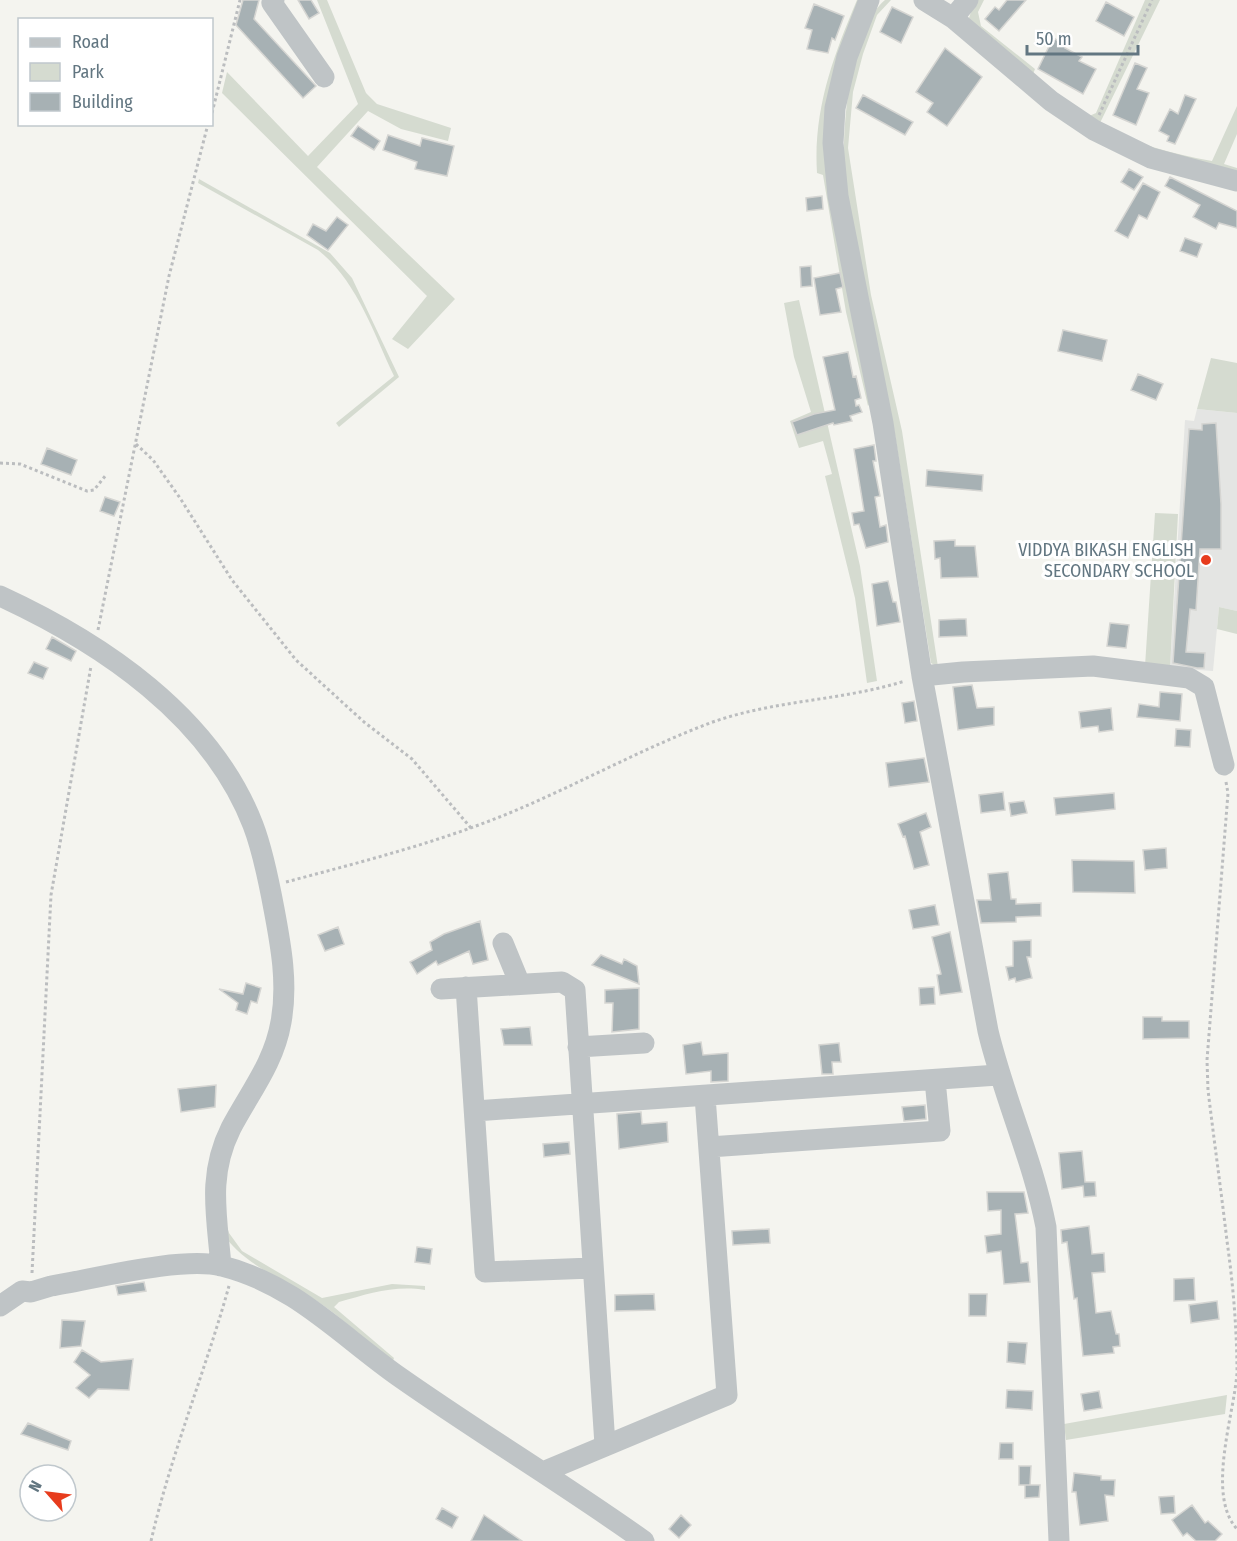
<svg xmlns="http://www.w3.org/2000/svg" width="1237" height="1541" viewBox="0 0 1237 1541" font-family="'Fira Sans Condensed',sans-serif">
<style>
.built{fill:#e4e5e3}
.green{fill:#d5dbd0}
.building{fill:#a7b1b4;stroke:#d5d5d2;stroke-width:1.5}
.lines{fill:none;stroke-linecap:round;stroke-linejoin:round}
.path{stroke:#bbbdbf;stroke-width:3;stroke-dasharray:3 3;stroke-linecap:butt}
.minor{stroke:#bfc4c6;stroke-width:21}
.poi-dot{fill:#e73c1d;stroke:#fff;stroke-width:2}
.labels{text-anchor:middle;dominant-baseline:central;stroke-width:6;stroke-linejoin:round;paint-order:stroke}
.poi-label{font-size:18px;fill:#627681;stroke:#fff;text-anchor:end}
</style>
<rect width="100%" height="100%" fill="#f4f4ef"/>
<!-- built -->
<path class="built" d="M1197,409L1237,413V611L1219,607L1213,671L1170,668L1185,420L1194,421Z"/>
<!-- green -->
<path class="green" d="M317,0H327L366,93L377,104L451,128L448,141L401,129L368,111L317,167L455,299L408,349L392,339L427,296L222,93L227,72L308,156L358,104Z
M857,0H862L826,119L873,398L868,406L846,312L823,175L817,173C813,110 833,57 857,0Z
M885,0H891L877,15L863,54L853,92L848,148L871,295L902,431L938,667L931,663L930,657L895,435L845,182C841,136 848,31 885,0Z
M975,0H984L978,12L981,26L1035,69L1033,74L1087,117L1096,113L1145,0H1160L1099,125C1136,144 1172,154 1212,161L1237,106V134L1224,164L1237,168V175L1148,151L1086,120L976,31L969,18Z
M199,179L330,253L352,278L399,377L339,427L336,423L394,376C373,332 357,281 318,250L198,183Z
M799,300L860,566L877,681L867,683L855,598L825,476L832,474L823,441L799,448L790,421L811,412L794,357L784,303Z
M1211,358L1237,363V413L1197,409Z
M1155,513L1178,514L1170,668L1145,666Z
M1219,607L1237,611V634L1217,629Z
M223,1215L229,1233L242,1251L322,1298L392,1284L425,1286V1290C394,1285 368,1294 339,1302L334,1307L394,1358L392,1363C370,1344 348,1323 324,1306C287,1279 246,1269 220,1230Z
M1227,1395L1225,1414L1066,1440L1064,1424Z"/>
<!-- building -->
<path class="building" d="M243,0H259L254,19L316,86L303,98L236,25Z
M298,0H311L319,13L309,19Z
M1007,0H1026L999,31L985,19L995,7L999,10Z
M1106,2L1134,17L1124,36L1096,21Z
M814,4L844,16L835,40L832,38L828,53L807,49L812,30L805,28Z
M892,7L913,17L901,43L880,32Z
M1053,38L1067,45L1065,48L1082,57L1079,61L1096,69L1083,94L1038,69Z
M945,48L982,77L947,126L927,112L933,103L916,92Z
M1135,63L1147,68L1137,89L1149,93L1136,125L1113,115Z
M863,95L913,122L905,135L856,108Z
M1185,95L1196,99L1175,144L1167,141L1169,136L1159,131L1170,109L1178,114Z
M358,126L380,141L374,150L351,136Z
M388,135L420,146L422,138L454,146L447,176L415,169L417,162L383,150Z
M1129,169L1143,177L1134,190L1121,182Z
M1170,177L1237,211V228L1219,223L1216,229L1193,217L1200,205L1165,186Z
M1143,183L1160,192L1147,219L1139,215L1128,238L1115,231Z
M822,196L823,209L807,211L806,198Z
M337,217L348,225L328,250L307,235L313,224L326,231Z
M1185,238L1202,244L1197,257L1180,251Z
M811,266L812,286L801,287L800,267Z
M840,273L843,287L836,289L841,312L820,315L814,278Z
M1063,330L1107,340L1102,361L1058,351Z
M848,352L853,377L856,376L861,398L855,400L856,406L859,405L862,412L850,416L852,421L834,425L833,423L797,435L792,422L814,414L835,410L823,357Z
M1138,374L1163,384L1156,400L1131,390Z
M1216,423L1221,504V549H1200L1196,610L1190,609L1186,652L1205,653L1204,668H1197L1173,663L1189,429L1202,430V424Z
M874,445L876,461H873L880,496L875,497L880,527L886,525L888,542L866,548L859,524L854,525L852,513L864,511L854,449Z
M47,448L77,460L71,475L41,464Z
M927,470L983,475L982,491L926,486Z
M105,497L120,502L114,516L100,511Z
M955,540V546H975L978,577L941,578L940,558L935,559L934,541Z
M888,581L893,602H896L900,622L877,626L872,584Z
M959,619H966L967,636L939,637V620Z
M1110,623L1129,625L1126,648L1107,646Z
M52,637L76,651L71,661L46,649Z
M34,662L48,668L43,679L28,673Z
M972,685L977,708L994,707V725L958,730L953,687Z
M1160,692L1182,694L1180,721L1137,717L1139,704L1159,707Z
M914,701L917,721L905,723L902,703Z
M1111,708L1113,730L1099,732L1098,726L1081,728L1079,712Z
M1176,729L1191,730L1190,747L1175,746Z
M924,758L929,782L889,787L886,763Z
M1003,792L1005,810L981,813L979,795Z
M1114,793L1115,809L1056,815L1054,798Z
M1024,801L1027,813L1011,816L1009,803Z
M926,813L931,827L920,832L929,865L914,869L905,836L903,837L898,824Z
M1166,848L1167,868L1145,870L1143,850Z
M1072,860L1134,861L1135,893L1073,892Z
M1008,872L1011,899H1016V904L1041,903V916L1016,917V922L981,923L977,900H991L988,874Z
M935,905L939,925L913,929L909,910Z
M480,921L488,960L473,964L469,951L438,965L436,961L417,974L410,962L432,950L430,942L444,934Z
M338,927L344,944L325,951L318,935Z
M950,932L962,992L940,995L937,975L941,974L932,937Z
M1031,940V957H1027L1032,978L1016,982L1015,978L1009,980L1006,967L1013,966V941Z
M601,955L622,964L624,959L637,966L639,984L592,965Z
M246,983L261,988L257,1003L251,1001L247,1014L236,1010L238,1003L219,989L243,994Z
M934,987L935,1004L920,1005L919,988Z
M639,988V1029L612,1032L613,1003H605V990Z
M1143,1017H1162V1021H1189V1038L1143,1039Z
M530,1027L532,1045H504L501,1029Z
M701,1042L703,1055L728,1053V1081L711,1082V1071L686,1074L683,1045Z
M839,1043L841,1062H832L833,1074H822L819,1045Z
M216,1085L215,1107L181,1112L178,1089Z
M925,1105L926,1119L904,1121L902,1107Z
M641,1112L642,1124L667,1122L668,1142L619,1149L617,1114Z
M569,1142L570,1154L544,1157L543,1144Z
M1082,1151L1085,1182H1095L1096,1196L1084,1197L1083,1186L1062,1189L1059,1153Z
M987,1192H1024L1028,1213L1015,1214L1021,1263L1028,1262L1030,1282L1004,1284L1001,1251L987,1253L985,1236L1001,1234V1210L988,1211Z
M1089,1226L1092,1254L1104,1253L1105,1272L1092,1273L1096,1313L1111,1311L1116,1334H1119L1120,1346L1113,1347L1114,1353L1083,1356L1077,1298L1074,1299L1067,1242L1062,1243L1061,1230Z
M769,1229L770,1243L733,1245L732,1231Z
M417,1247L432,1249L430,1264L415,1262Z
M1194,1278L1195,1300L1174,1301V1279Z
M144,1282L146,1291L118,1295L116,1286Z
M654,1294L655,1310L615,1311V1295Z
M969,1294H987L986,1316H969Z
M1217,1301L1219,1319L1191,1323L1189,1305Z
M62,1320L85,1321L81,1346L60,1348Z
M1008,1342L1027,1343L1025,1364L1007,1362Z
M82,1350L101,1362L133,1359L129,1390L98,1389L89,1398L76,1388L90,1375L74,1362Z
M1007,1390L1033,1391L1032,1410L1006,1408Z
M1099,1391L1102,1408L1084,1411L1081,1394Z
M28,1423L71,1441L68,1450L21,1434Z
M1000,1443H1013V1459H999Z
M1019,1466H1031L1030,1485H1019Z
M1074,1473L1101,1476V1480H1115L1114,1496L1105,1495L1108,1521L1080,1525L1076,1492H1072Z
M1025,1485H1040L1039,1497L1025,1498Z
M1174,1496L1175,1513L1161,1514L1159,1497Z
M1192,1505L1205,1523L1208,1521L1222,1534L1215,1541H1196L1187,1533L1183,1536L1172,1520Z
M442,1508L458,1517L452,1528L436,1519Z
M484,1515L522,1541H471Z
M681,1515L691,1525L679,1538L669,1529Z"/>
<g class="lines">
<!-- path -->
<path class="path" d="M212,113L240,0
M1099,115L1152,0
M136,444L153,460L180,498L232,580L296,660L364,722L412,759L471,828
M0,463L20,464L87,491L94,490L106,475
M98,630L169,276L208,124
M1226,782L1228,793L1207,1060L1208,1090C1214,1140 1221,1190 1227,1241C1233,1284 1237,1329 1237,1373C1234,1415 1206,1495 1237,1529
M286,882C361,862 436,843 507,814C575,786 641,749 710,723C773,700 841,701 905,681
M32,1273L51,895L91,666
M151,1541C171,1454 205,1372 229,1286"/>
<!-- minor -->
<path class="minor" d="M274,0L272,3L324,77
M869,0L847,57L835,108L833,143L838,196L883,423L922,676L988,1031C1004,1098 1033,1160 1046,1227L1059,1541
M924,0L953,18L1051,101L1094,130L1151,158L1237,181
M953,18L968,0
M0,596C102,643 211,716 253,825C263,851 269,882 274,909C281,946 288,984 281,1022C274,1063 250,1092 231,1128C207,1176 217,1216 221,1266
M922,676L963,672L1093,666L1189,678L1204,687L1224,765
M503,943L519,982
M466,987L485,1272L592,1268
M441,989L562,982L575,990L605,1445
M578,1047L644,1043
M475,1111L998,1075
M709,1147L940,1131L935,1080
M0,1306L22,1291L31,1292L51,1286C94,1279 182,1256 222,1266C294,1284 340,1335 398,1376C479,1433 564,1484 644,1541
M543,1472L727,1395L705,1096"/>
</g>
<!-- markers -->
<circle class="poi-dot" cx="1206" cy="560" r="6"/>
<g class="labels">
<!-- poi labels -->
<g class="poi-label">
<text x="1194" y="550">VIDDYA BIKASH ENGLISH<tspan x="1194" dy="21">SECONDARY SCHOOL</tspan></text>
</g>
</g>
<!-- legend -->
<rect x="18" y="18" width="195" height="108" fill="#ffffff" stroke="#c0c8cd" stroke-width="1.5"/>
<rect x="30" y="38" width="30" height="9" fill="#bfc4c6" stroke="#c0c8cd" stroke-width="1.5"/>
<text x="72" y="48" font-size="18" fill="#627681">Road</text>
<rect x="30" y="63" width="30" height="18" fill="#d5dbd0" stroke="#c0c8cd" stroke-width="1.5"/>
<text x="72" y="78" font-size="18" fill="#627681">Park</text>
<rect x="30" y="93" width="30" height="18" fill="#a7b1b4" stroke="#c0c8cd" stroke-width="1.5"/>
<text x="72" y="108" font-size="18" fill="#627681">Building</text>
<!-- north arrow -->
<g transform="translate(48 1493) rotate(298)"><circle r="28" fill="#ffffff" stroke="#c0c8cd" stroke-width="1.5"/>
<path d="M0-4.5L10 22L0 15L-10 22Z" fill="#e73c1d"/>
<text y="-9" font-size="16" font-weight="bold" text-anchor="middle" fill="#627681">N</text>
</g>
<!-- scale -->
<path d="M1027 45v9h111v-9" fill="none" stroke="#627681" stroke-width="3"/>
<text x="1036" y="45" font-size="18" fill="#627681" stroke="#ffffff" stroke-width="4.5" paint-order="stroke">50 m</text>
</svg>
